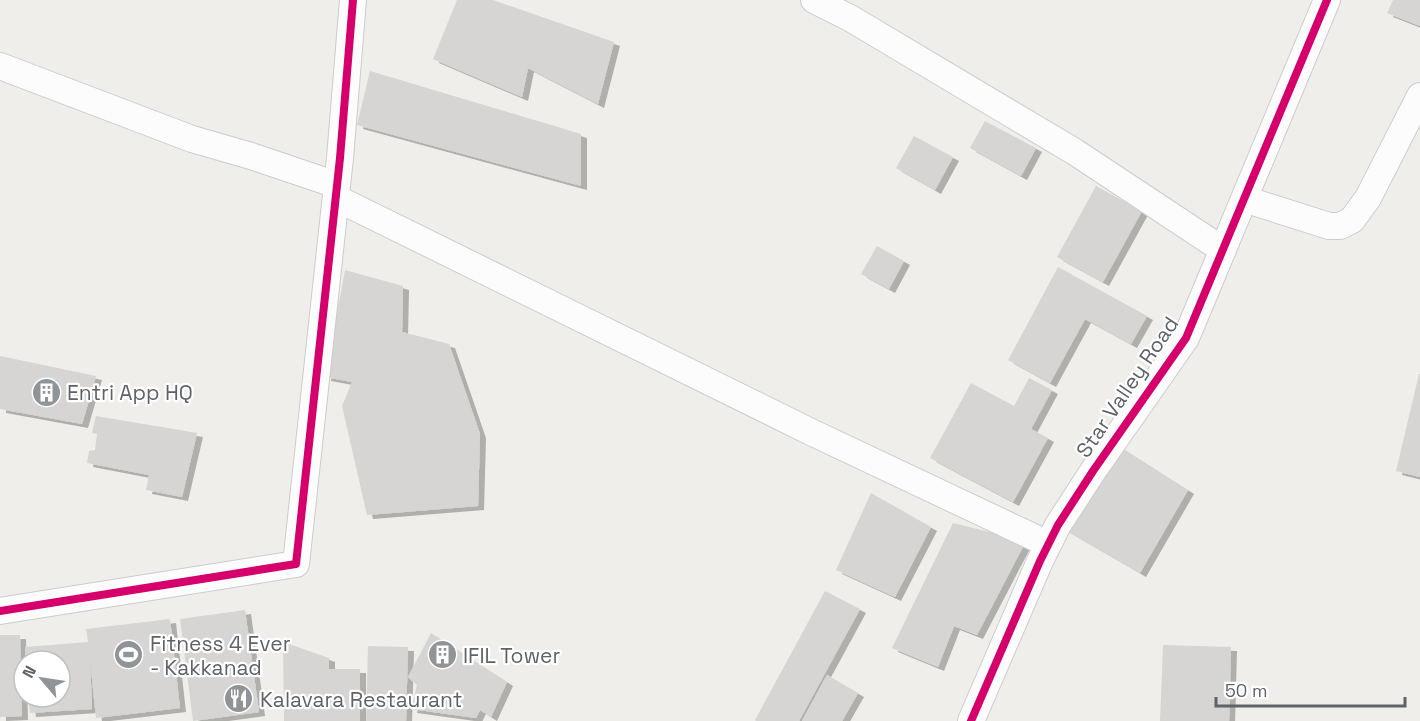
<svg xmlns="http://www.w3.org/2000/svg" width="1420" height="721" viewBox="0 0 1420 721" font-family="'Space Grotesk',sans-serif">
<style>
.building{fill:#d6d5d3;filter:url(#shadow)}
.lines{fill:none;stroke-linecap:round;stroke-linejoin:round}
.minor-casing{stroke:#cbcccc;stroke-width:28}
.minor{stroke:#fdfcfc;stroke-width:26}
.cycleway-casing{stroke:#fff;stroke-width:11}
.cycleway{stroke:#d6006c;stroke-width:8}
.labels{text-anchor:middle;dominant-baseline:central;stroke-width:4.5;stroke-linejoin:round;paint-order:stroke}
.street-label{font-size:21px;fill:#5f6368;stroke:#fff}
.poi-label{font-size:21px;fill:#5f6368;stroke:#fff;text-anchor:start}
</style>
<defs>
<filter id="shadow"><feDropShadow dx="6" dy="4" stdDeviation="0" flood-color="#0004"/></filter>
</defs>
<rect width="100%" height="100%" fill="#efeeea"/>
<!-- building -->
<path class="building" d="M457,0H493L614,42L598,104L528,68L522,97L433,59Z
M1393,0H1420V26L1387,13Z
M370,71L581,134V186L357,125Z
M985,121L1036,148L1021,176L970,148Z
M914,136L953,157L935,190L896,168Z
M1096,186L1142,211L1103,282L1057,257Z
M877,246L904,261L889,289L861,274Z
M1058,267L1147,316L1131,344L1085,319L1050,383L1008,360Z
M345,270L403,286L402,332L449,344L480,434L478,506L367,515L342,406L352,382L325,377Z
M0,356L96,376L82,424L0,409Z
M1419,374H1420V477L1396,471Z
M1029,378L1052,390L1031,429L1048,438L1013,502L930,458L971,383L1014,406Z
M96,416L197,433L182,497L146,490L149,475L87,463L89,451L95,450L97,434L92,433Z
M1117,445L1188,490L1140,573L1064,529Z
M871,493L931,527L895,597L836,570Z
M953,523L1026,541L977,635L954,626L938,667L892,648Z
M825,591L860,609L799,721H756L755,720Z
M245,610L259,712L193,721L180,619Z
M170,619L180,708L96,718L90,659L92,709L30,713L28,697H60V661H26L25,647L88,642L86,629Z
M431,633L507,682L491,717L480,710L476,718L411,709L417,685L408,677Z
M0,635H20L22,716L0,717Z
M283,642L329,658V669H360V721H284Z
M1163,645L1231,647L1229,721H1160Z
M368,646L408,647L406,721H366Z
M827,675L858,693L842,721H802Z"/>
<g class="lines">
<defs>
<path id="minor" d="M814,0L850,18L1075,152L1223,250
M0,66L192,139L251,156L337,185
M336,198L811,432L1048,544
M1244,199L1329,226H1340L1352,220L1368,198L1420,96
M0,611L296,564L340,158L353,0
M971,721L1040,561L1058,525L1093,471L1186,338L1327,0"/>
</defs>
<!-- minor casing -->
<use href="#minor" class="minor-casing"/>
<!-- minor -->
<use href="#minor" class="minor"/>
<defs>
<path id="cycleway" d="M0,611L296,564L340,158L353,0
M971,721L1040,561L1058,525L1093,471L1186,338L1327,0"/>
</defs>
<!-- cycleway casing -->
<use href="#cycleway" class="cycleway-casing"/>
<!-- cycleway -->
<use href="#cycleway" class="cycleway"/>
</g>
<!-- icons -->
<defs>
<symbol id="building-disc" viewBox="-11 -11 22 22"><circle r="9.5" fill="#919496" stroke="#fff"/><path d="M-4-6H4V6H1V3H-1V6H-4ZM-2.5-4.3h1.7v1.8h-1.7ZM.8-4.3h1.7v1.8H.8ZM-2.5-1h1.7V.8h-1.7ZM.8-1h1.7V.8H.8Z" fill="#fff"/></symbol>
<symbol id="stadium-disc" viewBox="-11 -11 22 22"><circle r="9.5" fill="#919496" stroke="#fff"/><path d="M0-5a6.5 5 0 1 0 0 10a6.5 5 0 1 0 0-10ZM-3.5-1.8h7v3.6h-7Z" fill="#fff"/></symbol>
<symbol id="restaurant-disc" viewBox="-11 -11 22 22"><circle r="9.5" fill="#919496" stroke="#fff"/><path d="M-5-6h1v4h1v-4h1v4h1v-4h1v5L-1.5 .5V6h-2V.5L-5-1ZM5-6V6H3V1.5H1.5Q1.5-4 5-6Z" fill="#fff"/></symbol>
</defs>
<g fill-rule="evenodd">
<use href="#building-disc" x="30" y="376" width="33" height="33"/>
<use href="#stadium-disc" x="112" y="638" width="33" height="33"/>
<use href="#building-disc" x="426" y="638" width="33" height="33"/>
<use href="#restaurant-disc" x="222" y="682" width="33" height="33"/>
</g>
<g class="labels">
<!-- street labels -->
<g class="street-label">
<text transform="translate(1127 387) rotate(-56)">Star Valley Road</text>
</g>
<!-- poi labels -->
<g class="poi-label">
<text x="67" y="392">Entri App HQ</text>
<text x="150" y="643">Fitness 4 Ever<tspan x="150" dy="24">- Kakkanad</tspan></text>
<text x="463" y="655">IFIL Tower</text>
<text x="260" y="699">Kalavara Restaurant</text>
</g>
</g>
<!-- north arrow -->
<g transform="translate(42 679) rotate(299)"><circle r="28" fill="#ffffff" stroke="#bfc1c3" stroke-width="1.5"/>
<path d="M0-4.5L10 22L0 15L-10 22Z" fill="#919496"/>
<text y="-9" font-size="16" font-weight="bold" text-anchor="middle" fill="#5f6368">N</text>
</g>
<!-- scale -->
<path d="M1216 697v9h189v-9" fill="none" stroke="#5f6368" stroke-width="3"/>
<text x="1225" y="697" font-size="18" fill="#5f6368" stroke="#ffffff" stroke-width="4.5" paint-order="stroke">50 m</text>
</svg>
